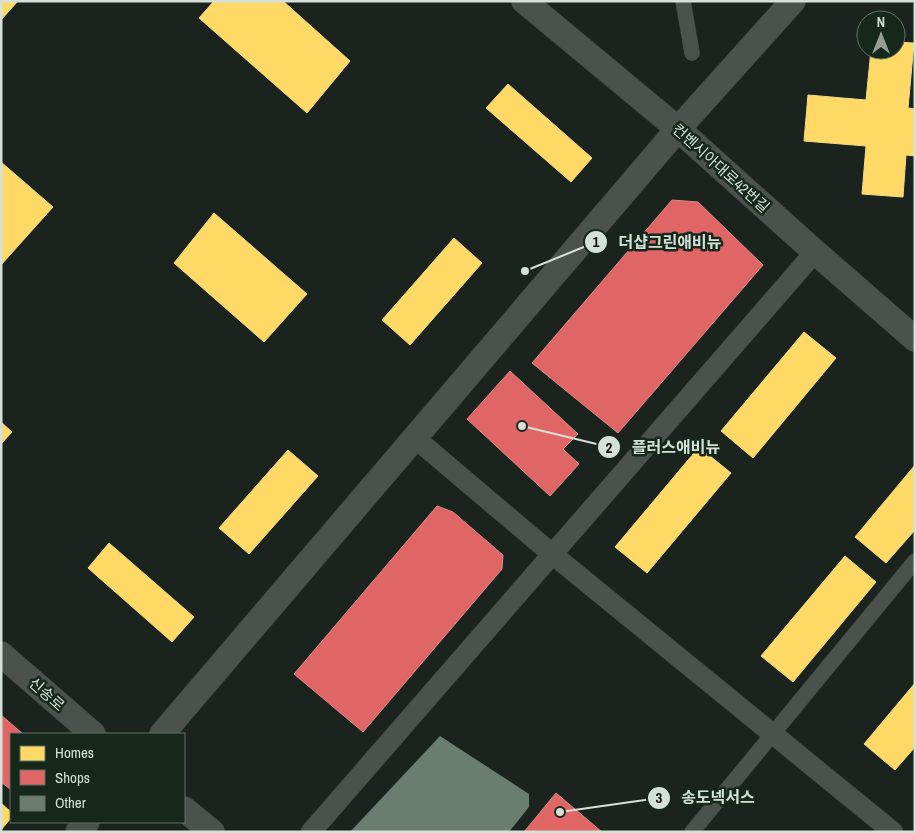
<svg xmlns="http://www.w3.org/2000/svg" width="916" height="833" viewBox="0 0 916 833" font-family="'Archivo Narrow','Noto Sans KR',sans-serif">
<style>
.homes{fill:#ffd966;stroke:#f2db88}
.shops{fill:#e06666;stroke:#dd8b88}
.building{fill:#697e71}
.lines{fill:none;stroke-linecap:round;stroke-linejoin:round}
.pedestrian-casing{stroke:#373e39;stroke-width:16}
.minor-casing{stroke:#373e39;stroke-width:21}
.tertiary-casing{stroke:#373e39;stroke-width:26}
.pedestrian{stroke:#4b524e;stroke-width:15}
.minor{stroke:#4b524e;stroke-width:20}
.tertiary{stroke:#4b524e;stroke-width:25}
.labels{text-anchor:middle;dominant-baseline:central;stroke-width:5;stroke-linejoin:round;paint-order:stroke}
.street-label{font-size:15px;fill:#d5e0d9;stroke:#16271c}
.leader{fill:none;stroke:#d5e0d9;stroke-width:2}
.callout-dot{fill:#d5e0d9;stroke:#16271c;stroke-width:2}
.mark-label{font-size:15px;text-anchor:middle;font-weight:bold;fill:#111}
.callout-label{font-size:16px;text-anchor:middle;font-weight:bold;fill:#d5e0d9;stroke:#16271c;stroke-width:5;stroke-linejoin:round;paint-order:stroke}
</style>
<rect width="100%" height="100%" fill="#1a231d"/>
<!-- homes -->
<path class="homes" d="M1,1H18L1,20Z
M214,1H283L350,61L307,113L199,18Z
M896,42L914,43L908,108L915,109V156L906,155L903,197L862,194L866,146L804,141L808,95L866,100L871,50H896Z
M508,84L592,158L571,182L486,108Z
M1,162L53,207L1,265Z
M214,213L307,294L264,342L174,263Z
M454,238L482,263L410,345L382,320Z
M804,332L836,358L753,458L721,431Z
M1,422L12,432L1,444Z
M699,447L731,473L647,573L615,547Z
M288,450L318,476L249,554L219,528Z
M915,465V530L886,563L855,537Z
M109,543L194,617L172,642L88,568Z
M845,556L876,582L793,682L761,656Z
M915,683V747L895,770L864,744Z
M1,803L11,812V818L1,830Z"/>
<!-- shops -->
<path class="shops" d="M672,200L698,202L763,265L618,433L532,363Z
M510,371L578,434L563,449L579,464L550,496L467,419Z
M437,506L453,512L503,555L502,569L363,732L294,674Z
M1,715L23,734H11V788L10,789L1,782Z
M556,793L602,832H524Z"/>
<!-- building -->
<path class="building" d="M440,736L529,794V807L509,832H350Z"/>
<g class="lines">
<defs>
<path id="pedestrian" d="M683,1L692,53
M692,832L915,561"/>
<path id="minor" d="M415,438L552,554L893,832
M311,832L815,252"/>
<path id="tertiary" d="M524,1L678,129L815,252L915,339
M1,654L93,734
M162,734L678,129L793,1
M184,809L212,832
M78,832L87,822"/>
</defs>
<!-- pedestrian casing -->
<use href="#pedestrian" class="pedestrian-casing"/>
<!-- minor casing -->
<use href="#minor" class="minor-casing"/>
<!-- tertiary casing -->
<use href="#tertiary" class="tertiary-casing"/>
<!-- pedestrian -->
<use href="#pedestrian" class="pedestrian"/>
<!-- minor -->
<use href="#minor" class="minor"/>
<!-- tertiary -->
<use href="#tertiary" class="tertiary"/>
</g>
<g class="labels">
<!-- street labels -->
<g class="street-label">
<text transform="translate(721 168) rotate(42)">컨벤시아대로42번길</text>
<text transform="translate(47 694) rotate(41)">신송로</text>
</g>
</g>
<!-- callouts -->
<path class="leader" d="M525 271L596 242M522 426L609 447M560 812L659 798"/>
<g class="callout-dot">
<circle cx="525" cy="271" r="5"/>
<circle cx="522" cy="426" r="5"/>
<circle cx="560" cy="812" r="5"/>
<circle cx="596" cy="242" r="12"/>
<circle cx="609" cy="447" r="12"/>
<circle cx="659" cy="798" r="12"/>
</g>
<g class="mark-label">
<text x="596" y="247">1</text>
<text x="609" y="453">2</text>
<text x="659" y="803">3</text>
</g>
<g class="callout-label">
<text x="670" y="248">더샵그린애비뉴</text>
<text x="676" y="453">플러스애비뉴</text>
<text x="718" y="803">송도넥서스</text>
</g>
<!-- border -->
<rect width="916" height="833" fill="none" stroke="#d5e0d9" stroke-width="5"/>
<!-- legend -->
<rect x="10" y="733" width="175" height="90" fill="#16271c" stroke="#627168"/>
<rect x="20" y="746" width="25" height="15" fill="#ffd966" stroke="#627168"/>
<text x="55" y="758" font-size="15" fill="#d5e0d9">Homes</text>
<rect x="20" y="770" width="25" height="15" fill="#e06666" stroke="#627168"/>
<text x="55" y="783" font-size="15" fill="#d5e0d9">Shops</text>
<rect x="20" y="796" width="25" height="15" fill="#697e71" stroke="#627168"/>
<text x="55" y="808" font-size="15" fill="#d5e0d9">Other</text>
<!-- north arrow -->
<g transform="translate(881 35)"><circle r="24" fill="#16271c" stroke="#627168"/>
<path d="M0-4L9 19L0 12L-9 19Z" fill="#949e97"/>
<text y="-8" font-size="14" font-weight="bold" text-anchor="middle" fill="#d5e0d9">N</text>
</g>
</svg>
